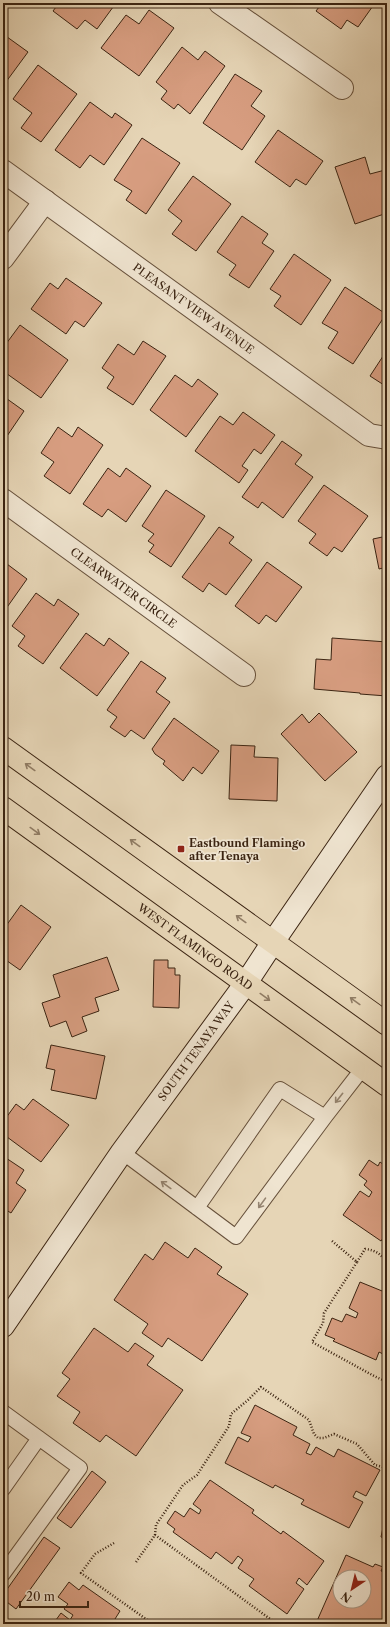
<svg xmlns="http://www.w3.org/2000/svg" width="390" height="1627" viewBox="0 0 390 1627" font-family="'Libre Caslon Text',serif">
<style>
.building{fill:#d79d80;stroke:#3b2412;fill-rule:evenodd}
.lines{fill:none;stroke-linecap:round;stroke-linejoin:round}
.lane-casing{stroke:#66503b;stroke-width:16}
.street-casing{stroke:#66503b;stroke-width:24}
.secondary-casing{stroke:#3b2412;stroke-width:24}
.primary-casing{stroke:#3b2412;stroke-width:24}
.path{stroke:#3b2412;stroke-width:2.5;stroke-dasharray:1 2;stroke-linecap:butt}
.lane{stroke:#efe4d0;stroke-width:14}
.street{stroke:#efe4d0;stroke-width:22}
.secondary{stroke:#efe4d0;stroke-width:22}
.primary{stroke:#e6d5b6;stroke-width:22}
.oneway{stroke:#907c64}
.oneway2{stroke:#958471}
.poi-dot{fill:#8f2418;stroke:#efe4d0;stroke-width:1.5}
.labels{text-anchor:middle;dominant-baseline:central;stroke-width:3.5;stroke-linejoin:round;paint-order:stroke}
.street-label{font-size:11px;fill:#3b2412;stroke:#efe4d0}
.poi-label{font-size:11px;font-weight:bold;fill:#3b2412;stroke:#efe4d0;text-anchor:start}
</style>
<rect width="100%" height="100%" fill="#e6d5b6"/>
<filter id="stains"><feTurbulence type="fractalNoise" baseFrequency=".005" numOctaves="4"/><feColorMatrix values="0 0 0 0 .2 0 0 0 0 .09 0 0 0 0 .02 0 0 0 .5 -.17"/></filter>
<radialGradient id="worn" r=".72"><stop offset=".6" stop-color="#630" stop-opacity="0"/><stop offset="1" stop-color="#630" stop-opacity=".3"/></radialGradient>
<!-- building -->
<path class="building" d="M59,3H116L97,29L85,20L77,29L53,11Z
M322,3H375L358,27L347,20L341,29L316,11Z
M149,10L174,28L139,76L101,48L126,15L139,24Z
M3,34L28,52L3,86Z
M182,47L198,60L205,51L225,66L190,114L178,104L174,109L161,99L167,91L156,82Z
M38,65L77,94L41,142L21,128L32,113L13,99Z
M235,74L262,91L251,106L265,116L242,150L203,123Z
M90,102L112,118L115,113L132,125L104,165L90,155L80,168L55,150Z
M278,130L323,161L306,185L296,179L290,187L255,162Z
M142,138L180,163L146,214L126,200L132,191L114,180Z
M365,157L370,174L385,170L387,175V213L355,224L335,167Z
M193,176L231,204L196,251L172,234L182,221L168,210Z
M242,216L268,234L262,243L274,251L249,288L229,275L236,265L217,252Z
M294,254L331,280L301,325L274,306L281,296L270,289Z
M66,278L102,303L84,327L75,321L66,334L31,309L50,283L58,289Z
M345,287L386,314L353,364L328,348L338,332L322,323Z
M20,325L68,360L41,398L3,371V360L6,356L3,353V348Z
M143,341L166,356L133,405L107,388L114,377L102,368L118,344L134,355Z
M387,350V387L370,376Z
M175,375L192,387L198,379L218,394L186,437L150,410Z
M3,396L24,411L3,442Z
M243,412L275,435L261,454L254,449L242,466L248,470L239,483L195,451L220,416L233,425Z
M58,427L72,437L78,427L103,445L70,494L44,476L54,462L41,453Z
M282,441L302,455L295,464L313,477L283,518L262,502L258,508L242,497Z
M108,468L120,477L126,468L151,486L126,522L108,509L102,517L83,504Z
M324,485L368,516L342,552L334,547L327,556L309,543L316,534L298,521Z
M166,490L205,516L171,567L149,552L154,545L148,541L154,534L142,526Z
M219,527L234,537L229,543L252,560L226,595L209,583L203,592L182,577Z
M387,536V567L379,569L373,539Z
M3,561L27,579L3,613Z
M267,562L302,587L276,622L266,615L259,624L235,606Z
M36,593L54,606L58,599L79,614L43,664L18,646L25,636L12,626Z
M86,633L104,646L109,638L129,653L97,696L60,668Z
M332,638L387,642V696L360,694V693L314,689L316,659L331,660Z
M141,661L166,678L156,692L170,702L144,739L131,730L125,737L110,727L117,717L107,710Z
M319,713L357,752L325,781L281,734L302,714L309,723Z
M174,718L219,751L202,774L193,767L183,781L163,764L165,761L155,754L152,749Z
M231,745L255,746L254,757L278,758L277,801L229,799Z
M21,905L51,927L20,970L3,958V930Z
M107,957L119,990L95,998L99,1011L82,1017L87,1031L72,1037L66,1021L50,1027L42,1003L60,997L53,975Z
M154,960H168V968H175V975H180L179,1008L153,1007Z
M51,1045L105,1056L96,1099L51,1090L55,1070L46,1068Z
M33,1099L69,1125L41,1162L3,1134V1122L16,1104L24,1110Z
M3,1156L24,1170L16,1183L26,1190L11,1213L3,1208Z
M369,1160L378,1166L380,1162L387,1167V1235L386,1234L381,1241L343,1215L360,1191L369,1197L372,1192L364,1185L367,1181L359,1175Z
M165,1242L188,1258L195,1248L222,1267L217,1274L248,1294L202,1361L168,1338L162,1347L142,1333L148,1324L114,1300L145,1254L153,1260Z
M360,1282L387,1293V1356L379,1352L376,1360L333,1341L335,1339L325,1335L332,1318L342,1322L346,1314L356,1318L358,1313L349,1308Z
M94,1328L128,1352L135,1343L154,1356L147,1365L183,1390L136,1456L106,1435L100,1442L73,1423L80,1412L57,1396L70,1379L62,1373Z
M255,1405L297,1427L293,1435L310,1444L306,1453L311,1455L316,1447L334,1457L338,1449L380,1470L366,1496L356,1491L353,1497L363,1502L349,1528L301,1504L304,1500L275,1485L273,1488L225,1463L238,1437L248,1442L251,1437L241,1433Z
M92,1471L106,1482L71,1528L57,1518Z
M210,1480L254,1510L252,1513L281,1534L283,1531L324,1561L307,1585L299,1578L296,1583L304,1589L287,1614L249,1586L254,1579L238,1568L243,1560L238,1556L232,1564L216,1552L211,1559L173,1532L175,1529L167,1523L175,1511L184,1517L190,1508L199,1514L201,1510L193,1504Z
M387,1508V1539L381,1537Z
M44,1537L60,1548L16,1609L3,1599V1595Z
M346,1555L373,1567L375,1564L383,1567L381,1571L385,1572L387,1567V1624H322L317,1621ZM340,1577H364V1601H340Z
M69,1582L79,1590L83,1585L120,1611L115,1619L122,1624H53L61,1613L70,1620L73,1615L64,1609L68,1604L58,1597Z"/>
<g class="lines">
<defs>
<path id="lane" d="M122,1152L236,1237L325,1117L363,1068
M197,1208L280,1089L325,1117
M3,1412L80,1468L3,1574
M3,1489L39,1438"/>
<g id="street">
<path d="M220,3L342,88"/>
<path id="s1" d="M3,171L369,435L387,438"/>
<path d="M3,258L45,201"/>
<path id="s2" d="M3,500L244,675"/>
</g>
<g id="secondary">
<path id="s3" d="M3,1326L122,1152L246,983L273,942L387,776"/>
</g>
<g id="primary">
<path d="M3,748L387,1024"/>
<path id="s4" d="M3,808L387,1085"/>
</g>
</defs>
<!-- lane casing -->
<use href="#lane" class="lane-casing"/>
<!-- street casing -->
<use href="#street" class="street-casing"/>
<!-- secondary casing -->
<use href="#secondary" class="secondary-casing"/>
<!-- primary casing -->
<use href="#primary" class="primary-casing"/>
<!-- path -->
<path class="path" d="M332,1241L357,1262L324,1313L323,1323L312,1342L374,1376L387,1382
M357,1262L365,1249C376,1250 383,1255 387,1265
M155,1535L156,1525L183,1485L197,1475L229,1426L231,1414L248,1400L261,1387L309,1420L314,1434L318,1438H324L334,1434L357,1444L375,1465L387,1468
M114,1543L95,1554L81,1573L153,1624
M136,1562L155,1535L277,1624"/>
<!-- lane -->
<use href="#lane" class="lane"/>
<!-- street -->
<use href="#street" class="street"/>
<!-- secondary -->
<use href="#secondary" class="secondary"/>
<!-- primary -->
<use href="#primary" class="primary"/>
</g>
<!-- one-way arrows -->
<defs><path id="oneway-shaft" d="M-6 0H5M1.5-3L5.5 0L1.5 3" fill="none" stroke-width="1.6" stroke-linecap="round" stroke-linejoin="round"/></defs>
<g class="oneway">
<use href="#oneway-shaft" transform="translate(30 767) rotate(-144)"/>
<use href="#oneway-shaft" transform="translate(35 831) rotate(36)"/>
<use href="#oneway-shaft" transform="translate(135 843) rotate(-144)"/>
<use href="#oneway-shaft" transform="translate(241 919) rotate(-144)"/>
<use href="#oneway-shaft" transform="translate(265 997) rotate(36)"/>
<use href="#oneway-shaft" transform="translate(355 1001) rotate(-144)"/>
</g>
<g class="oneway2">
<use href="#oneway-shaft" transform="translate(339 1098) rotate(128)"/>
<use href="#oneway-shaft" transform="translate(166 1185) rotate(-144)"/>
<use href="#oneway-shaft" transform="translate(262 1203) rotate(126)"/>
</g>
<!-- markers -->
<rect class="poi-dot" x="177" y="845" width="8" height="8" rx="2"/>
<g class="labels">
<!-- street labels -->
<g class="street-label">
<text stroke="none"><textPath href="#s1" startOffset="235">PLEASANT VIEW AVENUE</textPath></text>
<text stroke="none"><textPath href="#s2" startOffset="149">CLEARWATER CIRCLE</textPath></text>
<text stroke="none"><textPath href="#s4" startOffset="237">WEST FLAMINGO ROAD</textPath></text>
<text stroke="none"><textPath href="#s3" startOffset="336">SOUTH TENAYA WAY</textPath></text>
</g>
<!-- poi labels -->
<g class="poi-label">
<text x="189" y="843">Eastbound Flamingo<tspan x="189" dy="13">after Tenaya</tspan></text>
</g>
</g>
<!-- margin -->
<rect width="390" height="1627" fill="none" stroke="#e6d5b6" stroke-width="16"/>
<rect x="4" y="4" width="382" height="1619" fill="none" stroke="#3b2412" stroke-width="2"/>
<rect x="8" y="8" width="374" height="1611" fill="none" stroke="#3b2412"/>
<!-- north arrow -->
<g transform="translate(352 1589) rotate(215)"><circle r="19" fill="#efe4d0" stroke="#a79784"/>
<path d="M0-3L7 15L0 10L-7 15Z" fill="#8f2418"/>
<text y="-6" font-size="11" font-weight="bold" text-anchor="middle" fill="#3b2412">N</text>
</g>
<!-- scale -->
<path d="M20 1601v6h68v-6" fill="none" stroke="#3b2412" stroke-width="2"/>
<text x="26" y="1601" font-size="12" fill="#3b2412" stroke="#efe4d0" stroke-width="3" paint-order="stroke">20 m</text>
<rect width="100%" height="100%" filter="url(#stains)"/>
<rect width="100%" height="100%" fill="url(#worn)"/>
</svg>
